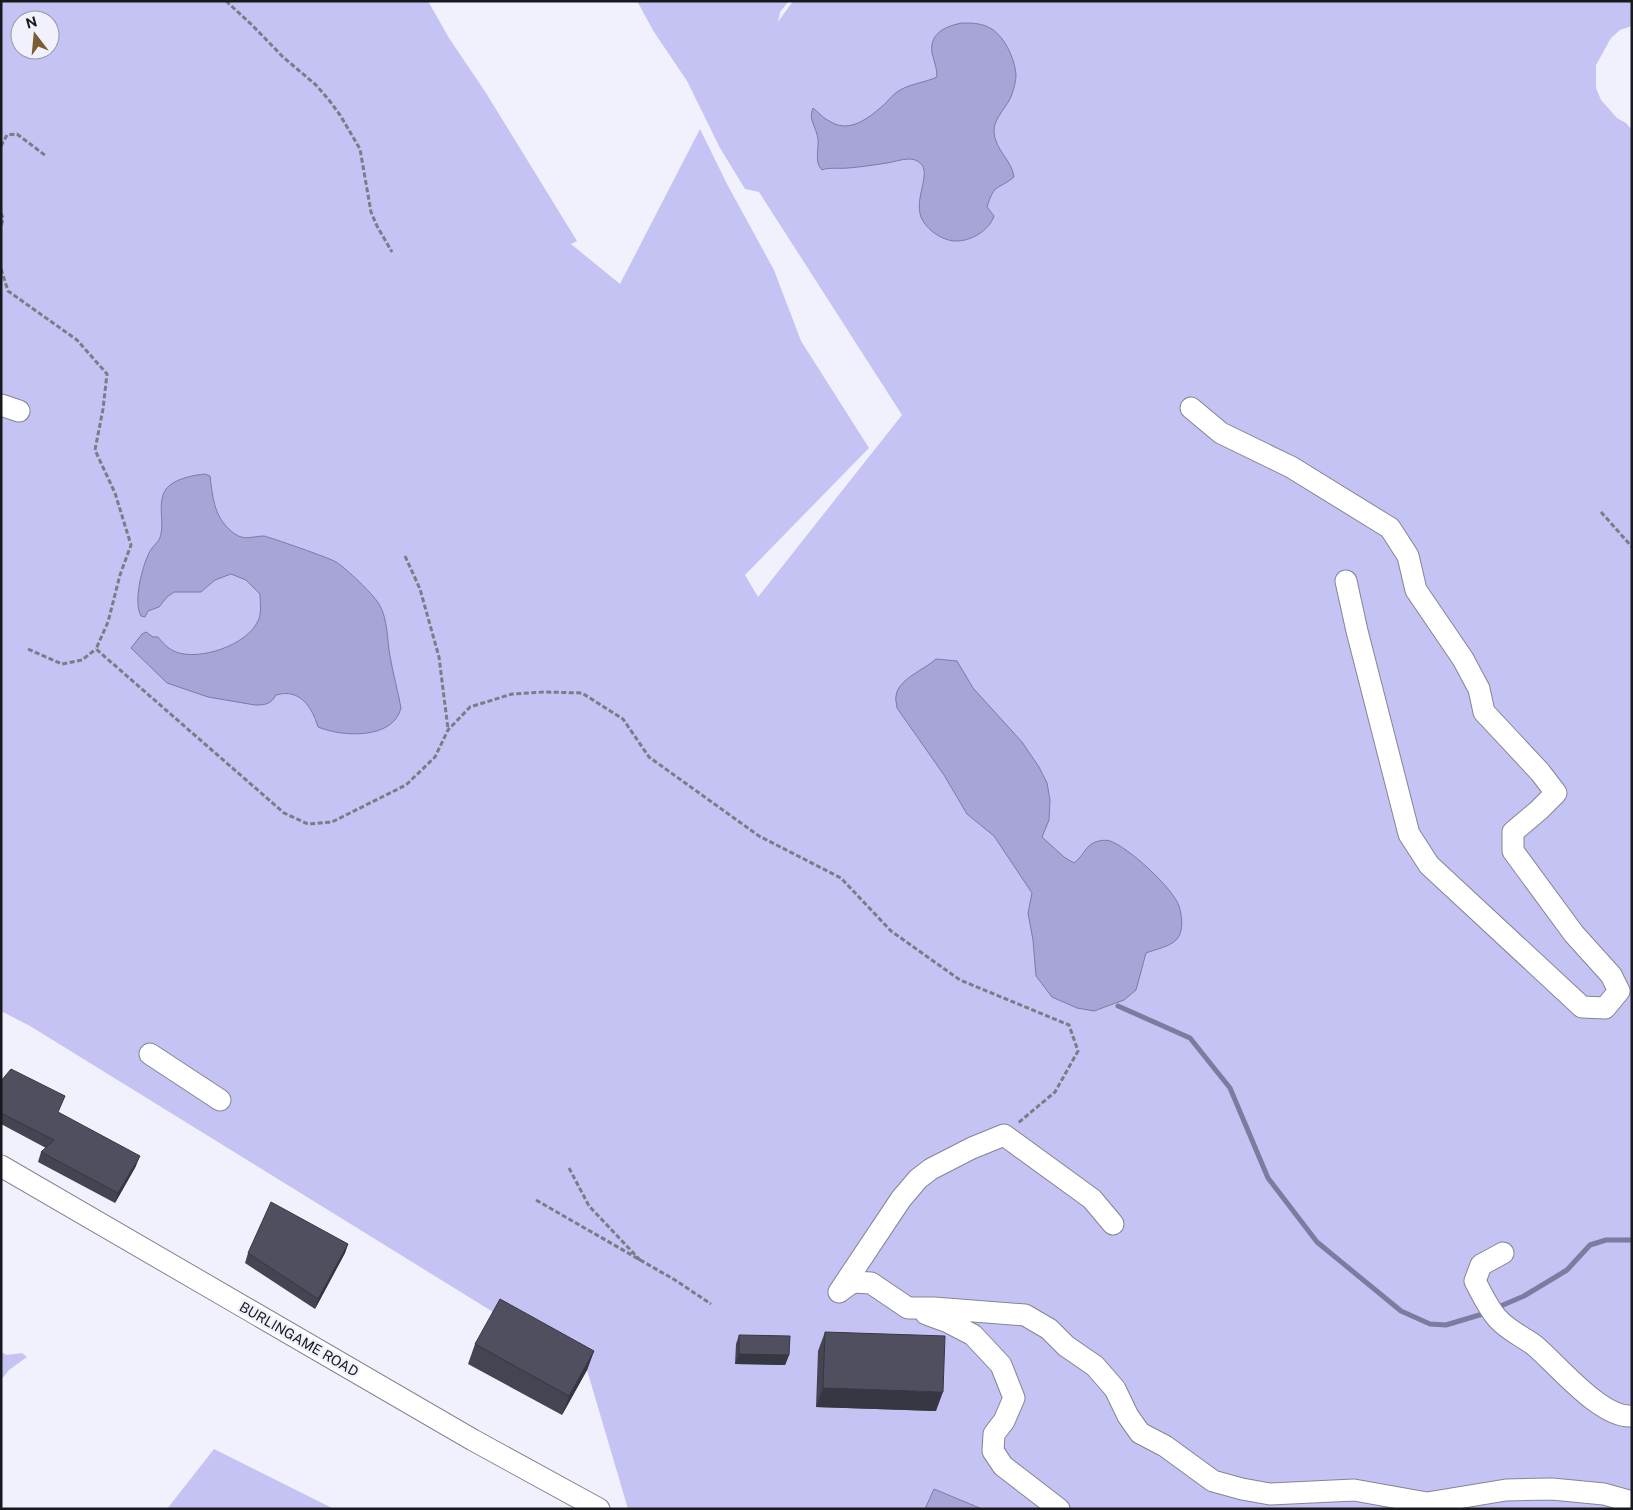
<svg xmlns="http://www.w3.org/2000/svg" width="1633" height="1510" viewBox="0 0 1633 1510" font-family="'Public Sans',sans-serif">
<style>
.green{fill:#c4c3f3;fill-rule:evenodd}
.water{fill:#a7a5d8;stroke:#7c7ba0}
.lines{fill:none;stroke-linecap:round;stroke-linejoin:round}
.stream{stroke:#7c7ba0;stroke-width:5}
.minor-casing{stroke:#848496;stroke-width:23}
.path{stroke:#7c7c86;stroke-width:3;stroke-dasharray:5 2.5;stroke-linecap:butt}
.minor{stroke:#fff;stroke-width:21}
.wall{fill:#444453}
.shaded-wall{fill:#373743}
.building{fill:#4f4f60;stroke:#373743}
.labels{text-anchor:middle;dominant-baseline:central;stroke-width:5;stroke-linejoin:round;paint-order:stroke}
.street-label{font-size:14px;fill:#18181f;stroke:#f1f1fe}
</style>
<rect width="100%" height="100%" fill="#f1f1fe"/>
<!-- green -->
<path class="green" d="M1,1H428L449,38L486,93L577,241L571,244L620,284L700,129L727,184L774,270L801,341L869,448L745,575L758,597L902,415L759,192L745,189L720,148L687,81L654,32L637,1H789L780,12L778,22L793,1H1632V26L1620,30L1611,38L1596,65V88L1601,100L1617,118L1626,123L1632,130V1509H628L587,1370L30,1026L1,1011ZM20,20H50V50H20Z
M1,1352L7,1355L22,1353L27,1357L9,1370L1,1380Z
M214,1449L334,1509H167Z"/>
<!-- water -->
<path class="water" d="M962,23C971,23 980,23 988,27C1004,34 1015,59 1016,75C1016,81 1014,88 1012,94C1008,107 993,118 994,132C995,150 1012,160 1014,177C997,191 995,182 987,207L994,216C989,231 970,242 954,241C942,240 929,231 923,221C911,202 933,173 920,163C917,160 913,159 909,159C901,159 894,162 887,163C874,165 861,167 848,168C841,169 828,167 822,170C814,162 819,149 818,139C816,126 808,120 813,108C818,112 824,119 831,122C851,134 871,116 886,103C889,99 893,95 897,92C908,84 924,83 937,77C937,68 934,61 932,53C929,33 946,26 962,23Z
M205,474L210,476C213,499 214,519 235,534C245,541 253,536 264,536C269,537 330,558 336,562C346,568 373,594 379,604C388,619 387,640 390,656C393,674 398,691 401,708C393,740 342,737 318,727C312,707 300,688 276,695C271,704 266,705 255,705L208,697L167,683L131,648L142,634L146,632L153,637H158C163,643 168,649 176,652C200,661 247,645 258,621C262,613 260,603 260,594L246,580L231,574L215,580L201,592H174L167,597L159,607L148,611L145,617L141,616C133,602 142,567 149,553C152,546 160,542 161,534C164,519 157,502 166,489C174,479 193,475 205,474Z
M936,659L957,661L973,688L1022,742L1039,767L1047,783L1050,800L1049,820L1042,837L1064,857L1074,863C1084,856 1086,843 1099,841C1102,840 1108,840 1110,841C1128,847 1173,888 1179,906C1182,915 1184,931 1177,939C1170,947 1156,949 1146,953L1136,990L1124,1000L1094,1011L1077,1008L1052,997L1036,976L1033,940L1028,913L1032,893L994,836L967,814L944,775L897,708C897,704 895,700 896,696C898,679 924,670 936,659Z
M934,1489L982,1509H925Z"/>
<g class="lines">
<!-- stream -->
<path class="stream" d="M1118,1006L1190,1038L1230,1088L1268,1178L1317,1242L1401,1311L1430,1324L1446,1325L1486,1313
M1496,1308L1524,1296L1567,1270L1590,1245L1606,1240H1632"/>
<defs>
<path id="minor" d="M1,405L19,411
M1191,408L1221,433L1291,467L1390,528L1408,556L1416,590L1463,659L1479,689L1484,712L1540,772L1556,793L1539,810L1513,832V851L1574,934L1611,975L1619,991L1605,1008L1582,1007L1429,865L1409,834L1357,631L1346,581
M150,1054L220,1100
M1,1166L473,1440L599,1509
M1503,1253L1481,1265L1475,1281C1482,1294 1489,1310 1499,1320C1508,1330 1523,1337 1534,1345C1556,1363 1601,1419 1632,1416
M839,1292L853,1282L871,1283L908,1308H934L1025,1315L1049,1329L1066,1346L1095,1366L1115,1389L1128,1416L1140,1433L1165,1446L1213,1481L1242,1489L1270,1494L1354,1490L1427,1503L1506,1490L1552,1489L1604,1494L1632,1502
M839,1292L901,1199L918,1179L931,1169L972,1148L1004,1135L1092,1199L1113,1224
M926,1314L948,1322L973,1335L1001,1365L1014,1398L1004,1421L994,1434L993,1451L1003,1466L1059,1509"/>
</defs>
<!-- minor casing -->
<use href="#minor" class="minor-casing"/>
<!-- path -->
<path class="path" d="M226,1L252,25L283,57L316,85L329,100L340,115L360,149L371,212L377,226L392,252
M1,146L7,135L17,134L46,156
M1,213L3,218L1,227
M1,269L8,291L77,340L107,374L103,409L95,450L115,493L131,545L120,575L108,622L96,649L284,813L308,824L332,822L406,785L435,757L448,730L470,707L512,694L545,692L582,693L623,719L649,757L759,836L841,878L891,931L960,980L1069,1025L1078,1051L1055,1092L1018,1123
M1601,512L1632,547
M405,556L420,589L439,657L448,729
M28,649L62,664L82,660L96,649
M569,1168L589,1206L640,1260
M536,1200L675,1280L711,1304"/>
<!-- minor -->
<use href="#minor" class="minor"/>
</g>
<!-- wall -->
<path class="wall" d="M1,1081L59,1113L136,1166L115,1203L38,1162L41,1152L46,1148L1,1124Z
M348,1244L345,1253L315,1309L245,1263L248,1253Z
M825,1332L936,1411L816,1407L818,1351Z
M739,1335L789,1355L785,1365L735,1364L736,1344Z
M475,1344L594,1351L587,1370L562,1415L468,1364Z"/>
<!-- shaded-wall -->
<path class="shaded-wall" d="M140,1156L136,1166L115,1203L118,1193Z
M348,1244L345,1253L315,1309L318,1299Z
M594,1351L587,1370L562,1415L569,1396Z
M739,1354L789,1355L785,1365L735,1364Z
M823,1388L943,1392L936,1411L816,1407Z"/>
<!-- building -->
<path class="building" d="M11,1069L65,1096L58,1112L140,1156L118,1193L41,1152L54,1140L1,1113V1081Z
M271,1202L348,1244L318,1299L248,1253Z
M500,1299L594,1351L569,1396L475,1344Z
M825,1332L945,1336L943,1392L823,1388Z
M739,1335L790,1336L789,1355L739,1354Z"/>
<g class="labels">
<!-- street labels -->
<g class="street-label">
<text transform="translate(299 1339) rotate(30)">BURLINGAME ROAD</text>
</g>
</g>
<!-- border -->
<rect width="1633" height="1510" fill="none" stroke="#18181f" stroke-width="5"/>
<!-- north arrow -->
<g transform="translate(35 35) rotate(344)"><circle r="24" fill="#f1f1fe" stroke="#9a9aa5"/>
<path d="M0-4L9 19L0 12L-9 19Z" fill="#7a5d31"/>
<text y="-8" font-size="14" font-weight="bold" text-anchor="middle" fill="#18181f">N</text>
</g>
</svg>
